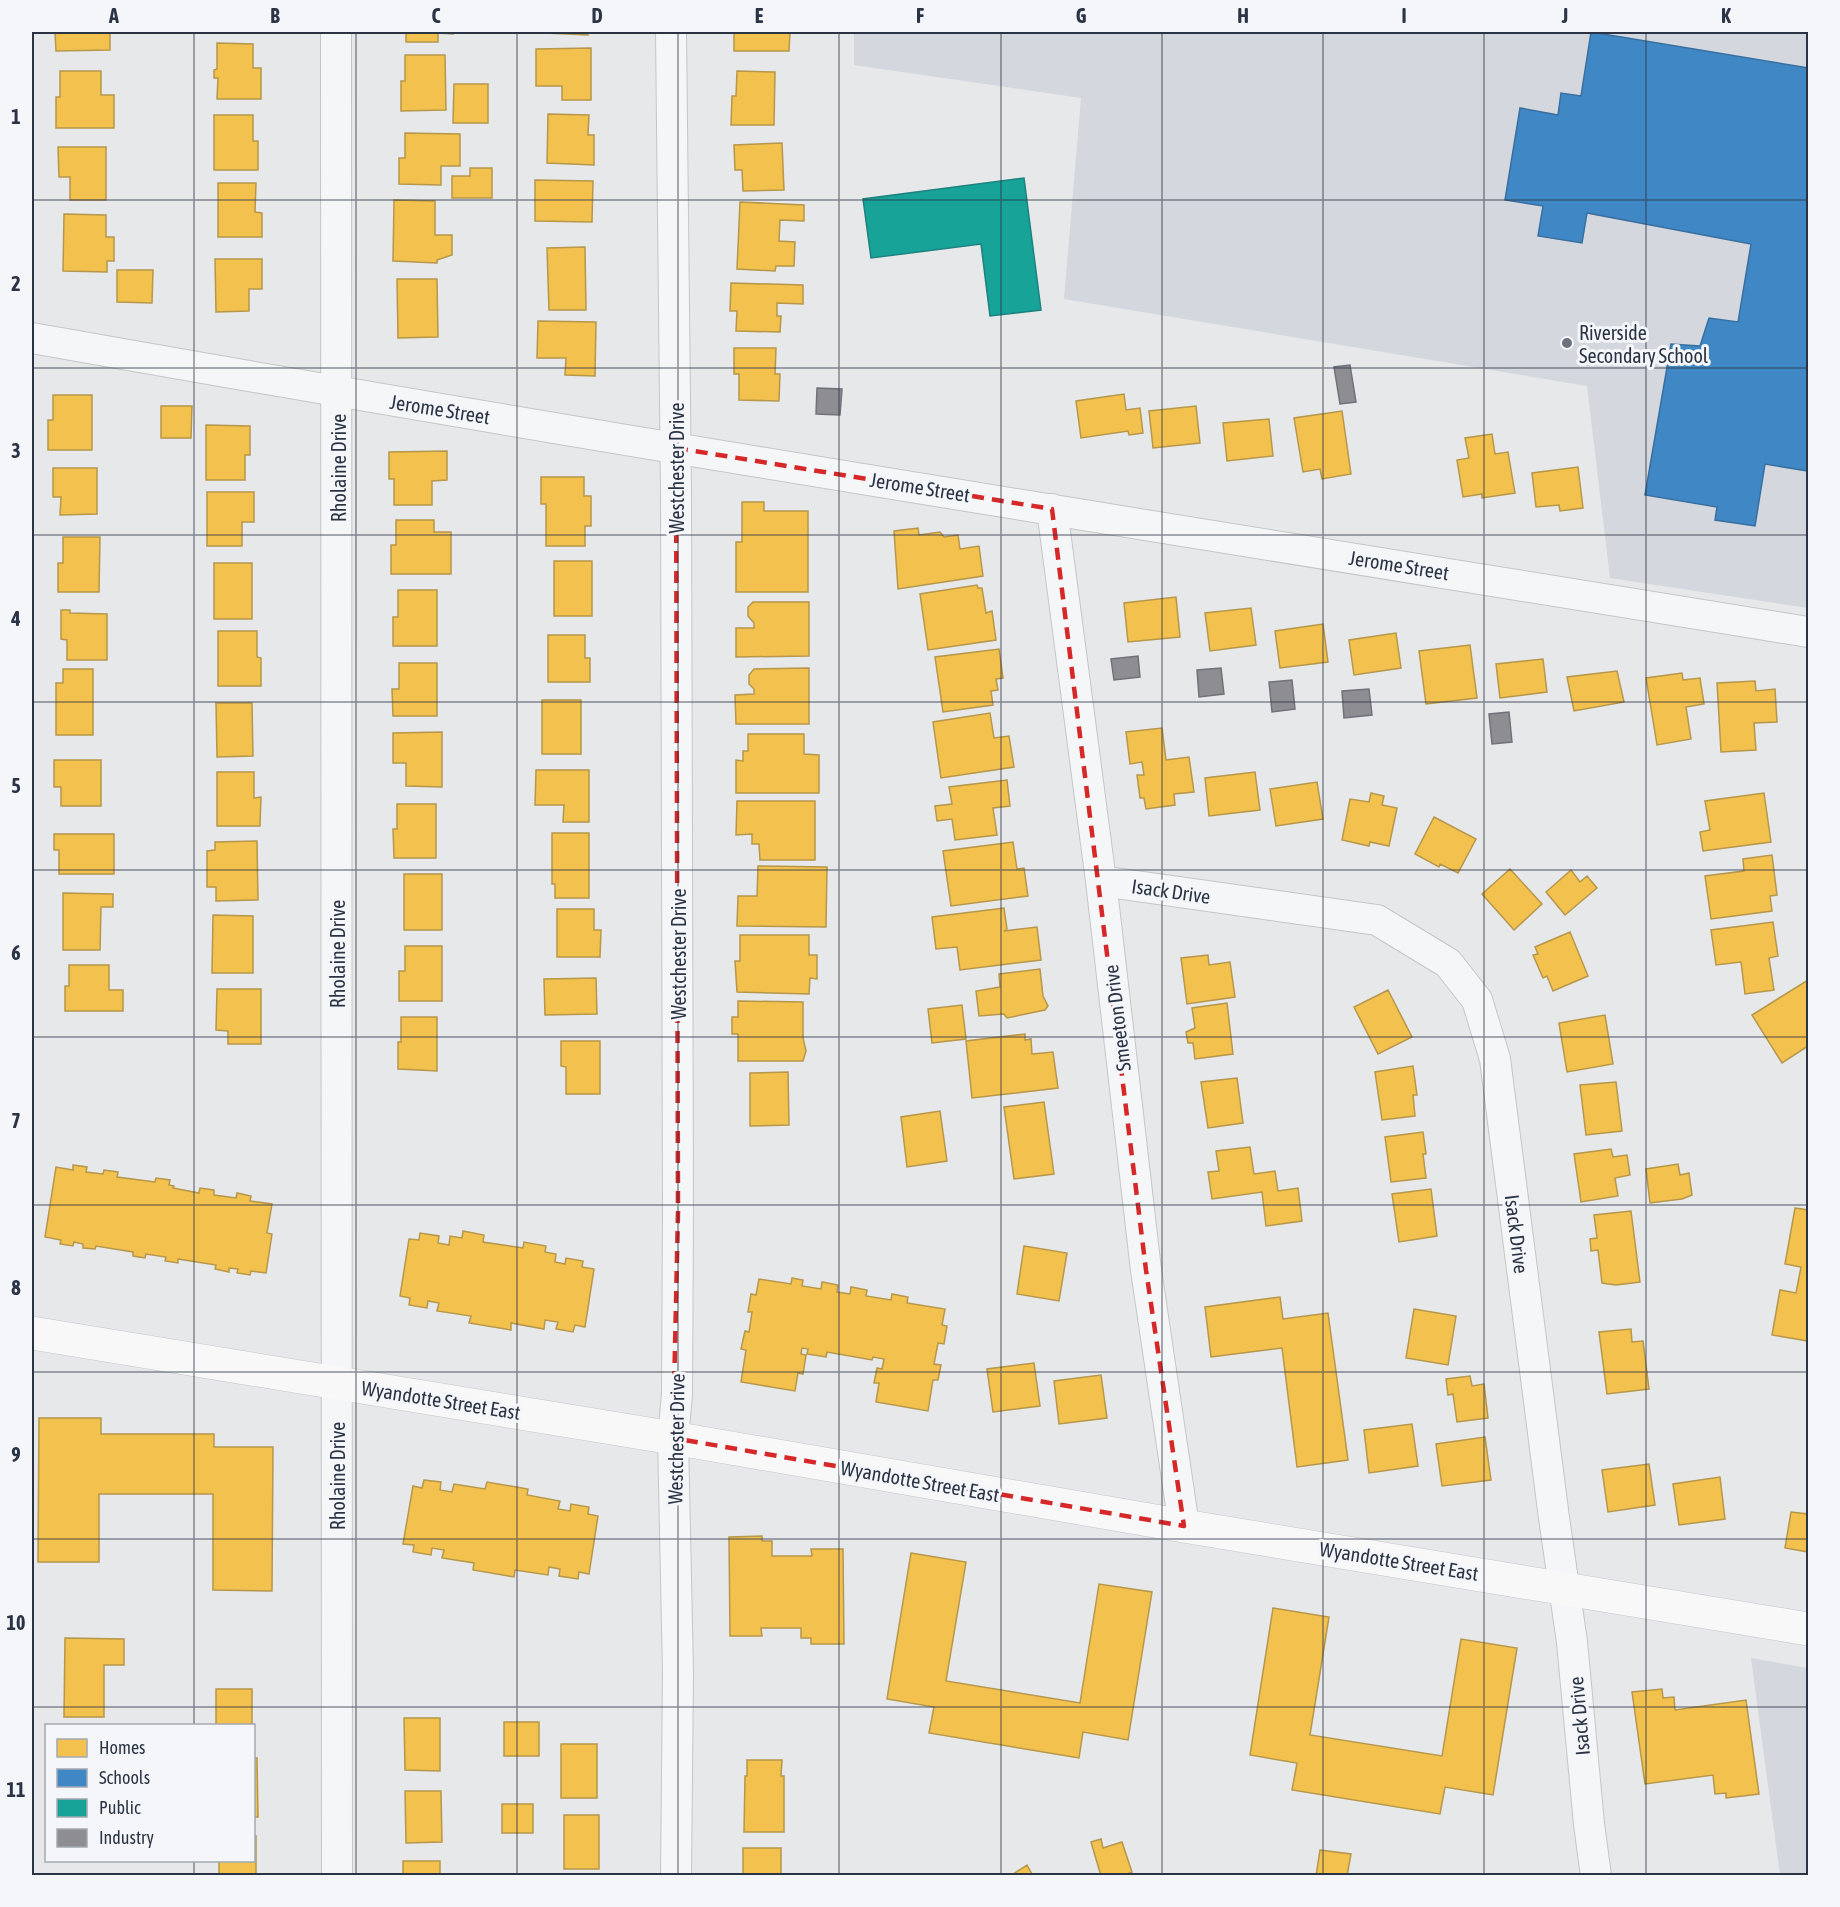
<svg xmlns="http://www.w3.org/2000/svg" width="1840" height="1907" viewBox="0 0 1840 1907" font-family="'Asap Condensed',sans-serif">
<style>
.built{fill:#d4d7dd}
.homes{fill:#f2c14e;stroke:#b6974b;stroke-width:1.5}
.schools{fill:#3f88c5;stroke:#396f9f;stroke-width:1.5}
.public{fill:#17a398;stroke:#1d827f;stroke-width:1.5}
.industry{fill:#8d8d92;stroke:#70727b;stroke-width:1.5}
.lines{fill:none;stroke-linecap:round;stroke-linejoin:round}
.street-casing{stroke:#c4c6c8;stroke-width:32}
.secondary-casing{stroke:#c4c6c8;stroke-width:34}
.street{stroke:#f5f6f7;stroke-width:30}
.secondary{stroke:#f8f8f8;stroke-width:33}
.marked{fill:none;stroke:#d62828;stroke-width:4.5;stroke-dasharray:12 8;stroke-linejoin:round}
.grid{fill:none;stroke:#2b3445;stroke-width:1.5;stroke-opacity:0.55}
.poi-dot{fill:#6c737f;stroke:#f4f6f9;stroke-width:2}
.labels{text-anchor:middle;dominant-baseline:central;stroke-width:6;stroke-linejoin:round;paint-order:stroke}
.poi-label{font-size:20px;fill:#2b3445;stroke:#f4f6f9;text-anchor:start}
.street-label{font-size:20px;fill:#2b3445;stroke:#f4f6f9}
.neatline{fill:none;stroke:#2b3445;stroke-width:2}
.grid-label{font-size:20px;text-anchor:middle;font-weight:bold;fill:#2b3445}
</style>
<rect width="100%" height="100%" fill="#e6e8ea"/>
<!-- built -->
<path class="built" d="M854,32H1808V608L1610,578L1587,386L1064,299L1081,98L854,65Z
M1751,1658L1808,1668V1875H1780Z"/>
<!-- homes -->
<path class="homes" d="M55,32H110V50L56,51Z
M406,32H453V34L438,33V42H406Z
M545,32H588V35L545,33Z
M734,32H790L789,51H734Z
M217,43L253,44V68H261V99H217L218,78H214V70L217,69Z
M591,48V100H562V86H536V49Z
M405,55H445L446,110L401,111V81H405Z
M60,71H101V95H114V128H56V97H60Z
M737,71L775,72L774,125H731L732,96H736Z
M454,84H488V123H453Z
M548,114L589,115L588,135H594V165L547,163Z
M214,115H253V141H258V170H214Z
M405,133L460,134V166H441V185L399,184V158H405Z
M782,143L784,190L743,191L742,170H735L734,145Z
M58,147H106V200H70V177H59Z
M470,168H492V198H452V176H470Z
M535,180L593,181L592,222L535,221Z
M218,183H256L255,212L262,213V237H218Z
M394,200L435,201V235H452V255L437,260V263L393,261Z
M740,202L804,205V221L780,220L779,241L795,242L794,266H776L775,271L737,269Z
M64,214L106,215V237H114V261H107V272L63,271Z
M585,247L586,310H549L547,248Z
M215,259H262V289H249V311L216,312Z
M117,270H153L152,303L117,302Z
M397,279H437L438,337L398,338Z
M731,283L803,285V304L777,303V316H781L780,332L736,331L737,311H730Z
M538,321L596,322L595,376L565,375L566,358H537Z
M734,348H776L775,374H780L779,401L739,400V374H734Z
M1124,394L1126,410L1140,408L1143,433L1129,435L1128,431L1081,438L1076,401Z
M53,395H92V450H48V420H53Z
M161,406H192L191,438H161Z
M1196,406L1200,443L1153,448L1149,411Z
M1342,411L1351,474L1322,479L1320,469L1303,472L1294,418Z
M1269,419L1273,456L1227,461L1223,423Z
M206,425L250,426V455H245V480H206Z
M1492,434L1495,454L1508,452L1515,493L1482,498V494L1463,497L1457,460L1469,458L1465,438Z
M447,451V480L432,481V505H394V479H389V452Z
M1578,467L1583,508L1560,511L1559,505L1536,507L1532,473Z
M53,468H97V514L60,515L61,497H53Z
M541,477H584V496H591V526H585V546H546V504H541Z
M207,492H254V522H242V546H207Z
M742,502H764V511H808V592H736V542H742Z
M396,520H434V532H451V574H391V545H396Z
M918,528L919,535L940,532L944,537L958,535L960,549L979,546L983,576L898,589L894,531Z
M63,537H100L99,592H58V563H63Z
M554,561H592V616H554Z
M214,563H252V619H214Z
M977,585L978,588H982L986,613L992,611L996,640L928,650L920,594Z
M398,590H437V646H393V617H398Z
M1176,597L1180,637L1128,642L1124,603Z
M753,602H809V656L736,657V628H754V623L748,616V607Z
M1251,608L1256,645L1210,651L1205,613Z
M61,610H70V613L107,614V660H67V640L61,639Z
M1323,624L1328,662L1280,668L1275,631Z
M218,631H257V657L261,658V686H218Z
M1396,633L1401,668L1354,675L1349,640Z
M548,635H585V658H590V682H548Z
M1470,645L1477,698L1426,704L1419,651Z
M999,649L1003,678L996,679L998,690L991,691L993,705L943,712L935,657Z
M1543,659L1547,692L1500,698L1496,664Z
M399,663H437V716H393L392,689H399Z
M809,668V724H736L735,695L754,694V689L749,684V675L754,669Z
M63,669H93V735H56V683H63Z
M1617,671L1624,702L1574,711L1567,677Z
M1682,673L1683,680L1700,678L1704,704L1686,707L1691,739L1657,745L1646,678Z
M1755,681L1756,691L1775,689L1777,722L1754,723L1756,750L1721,752L1717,683Z
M542,700H581V754H542Z
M216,703H252L253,756L217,757Z
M990,713L994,738L1009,736L1014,767L941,778L933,722Z
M1162,728L1166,760L1189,757L1194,792L1174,794L1175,805L1146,809L1144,798H1140L1137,775H1144L1142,762L1130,764L1126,732Z
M442,732V787L406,786V763H393V733Z
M748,734H804V754L819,755V793H736V760L743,761V751H748Z
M54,760H101V806H61V787H54Z
M536,770H589V822H563L564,805H535Z
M217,772H254V798L261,797L260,826H217Z
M1255,772L1260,810L1209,816L1205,778Z
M1007,780L1010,806L993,808L997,835L955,840L952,819L937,821L935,806L952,804L949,787Z
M1317,782L1323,819L1276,826L1270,789Z
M1371,793L1384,796L1382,805L1397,808L1389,846L1370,842L1369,846L1342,840L1350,799L1369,802Z
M1764,793L1771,842L1703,851L1700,832L1710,830L1705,801Z
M737,801H815V860H760L759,844H752V834L736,835Z
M397,804H436V858H394L393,829H397Z
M1434,817L1476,839L1458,873L1440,864L1439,867L1415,854Z
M552,833H589V898H555V884H552Z
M54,834H114V874H59V850H54Z
M257,841L258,900L216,901V887H207V851L215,850V842Z
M1013,842L1017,869L1024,868L1028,896L951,906L943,851Z
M1772,855L1777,895L1770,896L1772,911L1711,919L1705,876L1744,871L1743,859Z
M758,866L827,867L826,927L737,926L738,896H757Z
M1510,869L1542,904L1514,930L1482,894Z
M1571,870L1580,882L1587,876L1597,888L1565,915L1546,892Z
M404,874H442V930H404Z
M63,893L113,894V907H101L100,950H63Z
M1004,908L1007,929L1004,931L1037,927L1041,960L960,970L957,947L936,949L932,917Z
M557,909H594V930H601L600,957H557Z
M213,915L253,916V973H212Z
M1773,922L1778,956L1769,958L1774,990L1745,994L1741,962L1716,965L1711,930Z
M1570,932L1588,976L1553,991L1547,976L1543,978L1533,955L1538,954L1535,947Z
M740,935H809V955H817V979L810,978L809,994L737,992L735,961H740Z
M405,946H442V1001H399V971H405Z
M1208,955L1209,965L1230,962L1235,997L1187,1004L1181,958Z
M69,965H109V990H123V1011H65V986H69Z
M1040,969L1043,996L1048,1006L1045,1010L1007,1018L1004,1014L979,1016L976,991L1000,987L999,974Z
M596,978L597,1014L545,1015L544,979Z
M1808,980V1046L1782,1063L1752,1015Z
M217,989H261V1044H228V1031L216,1030Z
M1388,990L1412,1037L1378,1054L1354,1007Z
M738,1001L803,1002V1038L806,1051L803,1061H738V1034H732V1017H738Z
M1227,1003L1233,1054L1195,1059L1193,1043H1188L1186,1032L1195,1028L1192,1008Z
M962,1005L966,1039L932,1043L928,1009Z
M1605,1015L1613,1064L1567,1072L1559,1023Z
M401,1017H437V1071L398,1069V1042H401Z
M1025,1034V1040L1031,1039L1032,1054L1053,1052L1058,1088L972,1098L966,1041Z
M561,1041H600V1094H566V1067L561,1066Z
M1413,1066L1417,1095H1413L1415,1116L1382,1120L1375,1072Z
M788,1072L789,1125L750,1126V1073Z
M1237,1078L1243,1123L1208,1128L1201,1082Z
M1616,1082L1622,1131L1586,1135L1580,1085Z
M1044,1102L1054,1174L1014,1179L1004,1107Z
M940,1111L947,1161L907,1167L901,1117Z
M1423,1132L1426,1154H1423L1426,1178L1391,1182L1385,1137Z
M1250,1147L1254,1174L1275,1171L1278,1191L1298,1188L1302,1221L1266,1226L1262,1192L1212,1199L1208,1172L1219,1171L1216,1151Z
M1611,1149L1613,1157L1627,1155L1630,1175L1615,1178L1618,1196L1581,1202L1574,1154Z
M1678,1164L1680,1175L1689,1173L1692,1195L1682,1199L1650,1203L1646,1169Z
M73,1165L87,1167L86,1172L103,1174L104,1170L118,1172L117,1177L155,1182L156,1178L170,1180L169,1185L174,1186L173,1188L199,1193L200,1188L214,1190V1195L236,1198L237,1193L251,1196L250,1201L272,1204L267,1233L272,1234L266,1273L251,1271L250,1275L237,1273L238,1269L229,1268V1272L215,1269L216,1265L178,1259V1263L165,1261L166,1257L146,1254L145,1258L133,1256V1252L96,1246L95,1249L83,1248V1244L74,1242L73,1246L60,1244L61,1240L45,1237L56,1167L73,1170Z
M1431,1189L1437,1236L1399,1242L1392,1194Z
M1795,1208L1808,1210V1341L1772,1335L1780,1290L1796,1293L1801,1267L1785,1264Z
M1631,1211L1640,1282L1616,1285L1602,1283L1598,1250L1591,1251L1590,1239L1597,1238L1594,1215Z
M463,1231L484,1235L483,1242L523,1248L524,1242L546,1246L545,1252L556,1254L555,1262L565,1264L566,1258L583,1261L582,1267L594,1269L585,1327L575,1325L573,1332L556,1329L558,1322L545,1320L544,1329L511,1323V1330L469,1323L471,1316L437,1311L439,1303L428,1301L427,1308L409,1305L410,1298L400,1296L409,1239L419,1240L420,1233L439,1236L438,1243L449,1245L450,1236L462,1238Z
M1024,1246L1067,1253L1059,1301L1017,1294Z
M792,1278L803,1280L802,1286L821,1289L822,1282L838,1285L837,1292L850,1294L851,1287L867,1290L866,1296L891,1300L892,1294L908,1297L907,1303L945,1309L942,1325L947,1326L944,1344L938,1343L934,1364L941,1365L938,1380H933L928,1411L876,1402L879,1383H874L877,1368L882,1369L884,1359L873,1357L872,1360L827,1352L826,1357L807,1354L808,1349L802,1348L801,1354L806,1355L803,1374L798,1373L795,1391L741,1382L746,1350L741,1349L745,1331L749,1332L752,1312H748L751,1294L756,1295L759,1279L791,1284Z
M1280,1297L1283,1319L1328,1313L1348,1460L1297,1467L1282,1348L1211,1357L1205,1307Z
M1414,1309L1456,1316L1448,1365L1406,1358Z
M1631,1329L1632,1342L1643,1341L1649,1389L1607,1394L1599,1332Z
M1034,1363L1040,1406L993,1412L987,1369Z
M1101,1375L1107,1418L1059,1424L1054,1381Z
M1470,1376L1472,1386L1484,1384L1488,1418L1457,1422L1453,1394L1448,1395L1446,1379Z
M39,1418H101V1434H214V1447H273L272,1591L213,1590V1494H99V1562H38Z
M1412,1424L1418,1466L1369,1473L1364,1430Z
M1485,1437L1491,1480L1442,1486L1436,1444Z
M1649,1464L1655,1505L1608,1512L1602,1470Z
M1720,1477L1725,1519L1679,1525L1673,1484Z
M424,1480L441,1482L440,1490L452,1492L454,1484L485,1489L487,1482L528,1489L527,1495L560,1501L558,1509L570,1511L571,1504L589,1507L588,1514L598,1516L589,1574L579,1572L578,1579L559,1576L560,1569L549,1567L548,1575L515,1570L514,1577L473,1570L474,1563L442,1558L444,1550L432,1548L431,1555L413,1552L414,1545L403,1544L413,1486L422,1488Z
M1791,1512L1808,1514V1552L1785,1548Z
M762,1536V1541H772V1556H812L811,1549H843L844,1644H811V1638H801V1628H761L762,1636H730L729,1537Z
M911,1553L966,1562L946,1681L1080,1703L1099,1584L1152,1592L1128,1740L1083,1732L1079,1758L929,1733L934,1707L887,1699Z
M1273,1608L1329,1617L1310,1735L1442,1756L1461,1639L1517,1648L1493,1795L1445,1787L1440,1814L1292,1790L1297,1763L1250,1755Z
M65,1638L124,1639V1665H104V1717H64Z
M216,1689H252V1726H216Z
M1662,1689L1663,1698L1674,1697L1675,1710L1746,1700L1759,1794L1726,1798V1793L1715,1794L1713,1775L1645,1784L1632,1692Z
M404,1718H440V1771L405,1770Z
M504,1722H539V1756H504Z
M561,1744H597V1798H561Z
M254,1758H257L258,1817H254Z
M747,1760H782L781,1776H784V1832H744L745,1776H747Z
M405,1791H441L442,1842L406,1843Z
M502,1804H533V1833H502Z
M564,1815H599V1869H564Z
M254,1836H256V1876H219V1860H254Z
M1101,1839L1103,1848L1122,1842L1132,1872L1122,1876H1101L1091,1842Z
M743,1848H781V1876H743Z
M1320,1850L1351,1854L1347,1876H1316Z
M403,1861H440V1876H403Z
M1027,1865L1033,1876H1010Z"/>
<!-- schools -->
<path class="schools" d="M1591,32L1808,68V471L1765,464L1755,526L1715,520L1717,507L1645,495L1671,344L1700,346L1709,318L1738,322L1751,244L1587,213L1582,243L1538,236L1543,206L1505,200L1520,108L1558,115L1561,93L1581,96Z"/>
<!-- public -->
<path class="public" d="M1024,178L1041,310L990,316L981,244L871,258L863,199Z"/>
<!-- industry -->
<path class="industry" d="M1350,365L1356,402L1340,404L1334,367Z
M817,388L842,389L840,415L816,414Z
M1138,656L1140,677L1114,680L1111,659Z
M1221,668L1224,694L1199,697L1197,670Z
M1292,680L1295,709L1272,712L1269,682Z
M1369,689L1372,715L1344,718L1342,691Z
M1509,712L1512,742L1492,744L1489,714Z"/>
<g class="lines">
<defs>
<path id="street" d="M336,32L337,1876
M671,32L676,492L678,1212L677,1394L673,1438L678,1672L676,1876
M32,338C623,443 1216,536 1808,632
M1052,509L1101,881L1146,1270L1184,1526
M1101,881L1377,920L1448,963L1477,1000L1495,1059L1554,1518L1572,1642L1589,1824L1596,1876"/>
<path id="secondary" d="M32,1333L673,1438L1184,1526L1808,1629"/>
</defs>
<!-- street casing -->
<use href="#street" class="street-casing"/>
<!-- secondary casing -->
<use href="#secondary" class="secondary-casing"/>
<!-- street -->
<use href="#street" class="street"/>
<!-- secondary -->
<use href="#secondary" class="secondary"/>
</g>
<!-- marked area -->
<path class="marked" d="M676,448L1052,509L1146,1270L1184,1526L673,1438L678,1212Z"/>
<!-- grid -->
<path class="grid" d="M194,32V1726M356,32V1876M517,32V1876M678,32V1876M839,32V1876M1001,32V1876M1162,32V1876M1323,32V1876M1484,32V1876M1646,32V1876M32,200H1808M32,368H1808M32,535H1808M32,702H1808M32,870H1808M32,1037H1808M32,1205H1808M32,1372H1808M32,1539H1808M32,1707H1808M194,1860V1876"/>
<!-- markers -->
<circle class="poi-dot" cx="1567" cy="343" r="6"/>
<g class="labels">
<!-- poi labels -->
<g class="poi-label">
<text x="1579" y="332">Riverside<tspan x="1579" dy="23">Secondary School</tspan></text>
</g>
<!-- street labels -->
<g class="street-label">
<text transform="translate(440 409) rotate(9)">Jerome Street</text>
<text transform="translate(338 468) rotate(-90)">Rholaine Drive</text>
<text transform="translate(676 468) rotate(-90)">Westchester Drive</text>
<text transform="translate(920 487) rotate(9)">Jerome Street</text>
<text transform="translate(1399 565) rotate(9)">Jerome Street</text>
<text transform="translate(1171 891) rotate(8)">Isack Drive</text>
<text transform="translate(337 954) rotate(-90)">Rholaine Drive</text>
<text transform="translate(678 954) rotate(-90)">Westchester Drive</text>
<text transform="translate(1117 1018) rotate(-97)">Smeeton Drive</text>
<text transform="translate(1517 1234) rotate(83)">Isack Drive</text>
<text transform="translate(441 1400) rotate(9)">Wyandotte Street East</text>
<text transform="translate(676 1439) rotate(-89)">Westchester Drive</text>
<text transform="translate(337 1476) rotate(-90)">Rholaine Drive</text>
<text transform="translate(920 1481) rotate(10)">Wyandotte Street East</text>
<text transform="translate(1399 1561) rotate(9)">Wyandotte Street East</text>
<text transform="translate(1579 1716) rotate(-95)">Isack Drive</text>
</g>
</g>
<!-- border -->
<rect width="1840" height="1907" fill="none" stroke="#f4f6f9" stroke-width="66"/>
<!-- legend -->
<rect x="45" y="1724" width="210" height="138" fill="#f4f6f9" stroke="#a4a8b1" stroke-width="1.5"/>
<rect x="57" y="1739" width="30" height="18" fill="#f2c14e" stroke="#a4a8b1" stroke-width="1.5"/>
<text x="99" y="1754" font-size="18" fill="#2b3445">Homes</text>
<rect x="57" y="1769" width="30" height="18" fill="#3f88c5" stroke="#a4a8b1" stroke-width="1.5"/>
<text x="99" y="1784" font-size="18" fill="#2b3445">Schools</text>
<rect x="57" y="1799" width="30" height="18" fill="#17a398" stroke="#a4a8b1" stroke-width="1.5"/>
<text x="99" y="1814" font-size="18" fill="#2b3445">Public</text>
<rect x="57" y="1829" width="30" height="18" fill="#8d8d92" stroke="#a4a8b1" stroke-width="1.5"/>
<text x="99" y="1844" font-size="18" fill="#2b3445">Industry</text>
<rect x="33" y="33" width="1774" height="1841" class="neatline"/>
<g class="grid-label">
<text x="114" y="23">A</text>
<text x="275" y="23">B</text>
<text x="436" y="23">C</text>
<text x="597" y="23">D</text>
<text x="759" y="23">E</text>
<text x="920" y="23">F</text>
<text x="1081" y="23">G</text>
<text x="1243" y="23">H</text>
<text x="1404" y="23">I</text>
<text x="1565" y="23">J</text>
<text x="1726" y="23">K</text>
<text x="16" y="124">1</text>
<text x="16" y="291">2</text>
<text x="16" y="458">3</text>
<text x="16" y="626">4</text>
<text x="16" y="793">5</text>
<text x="16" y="960">6</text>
<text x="16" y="1128">7</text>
<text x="16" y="1295">8</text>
<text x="16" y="1462">9</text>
<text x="16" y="1630">10</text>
<text x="16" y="1797">11</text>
</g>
</svg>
